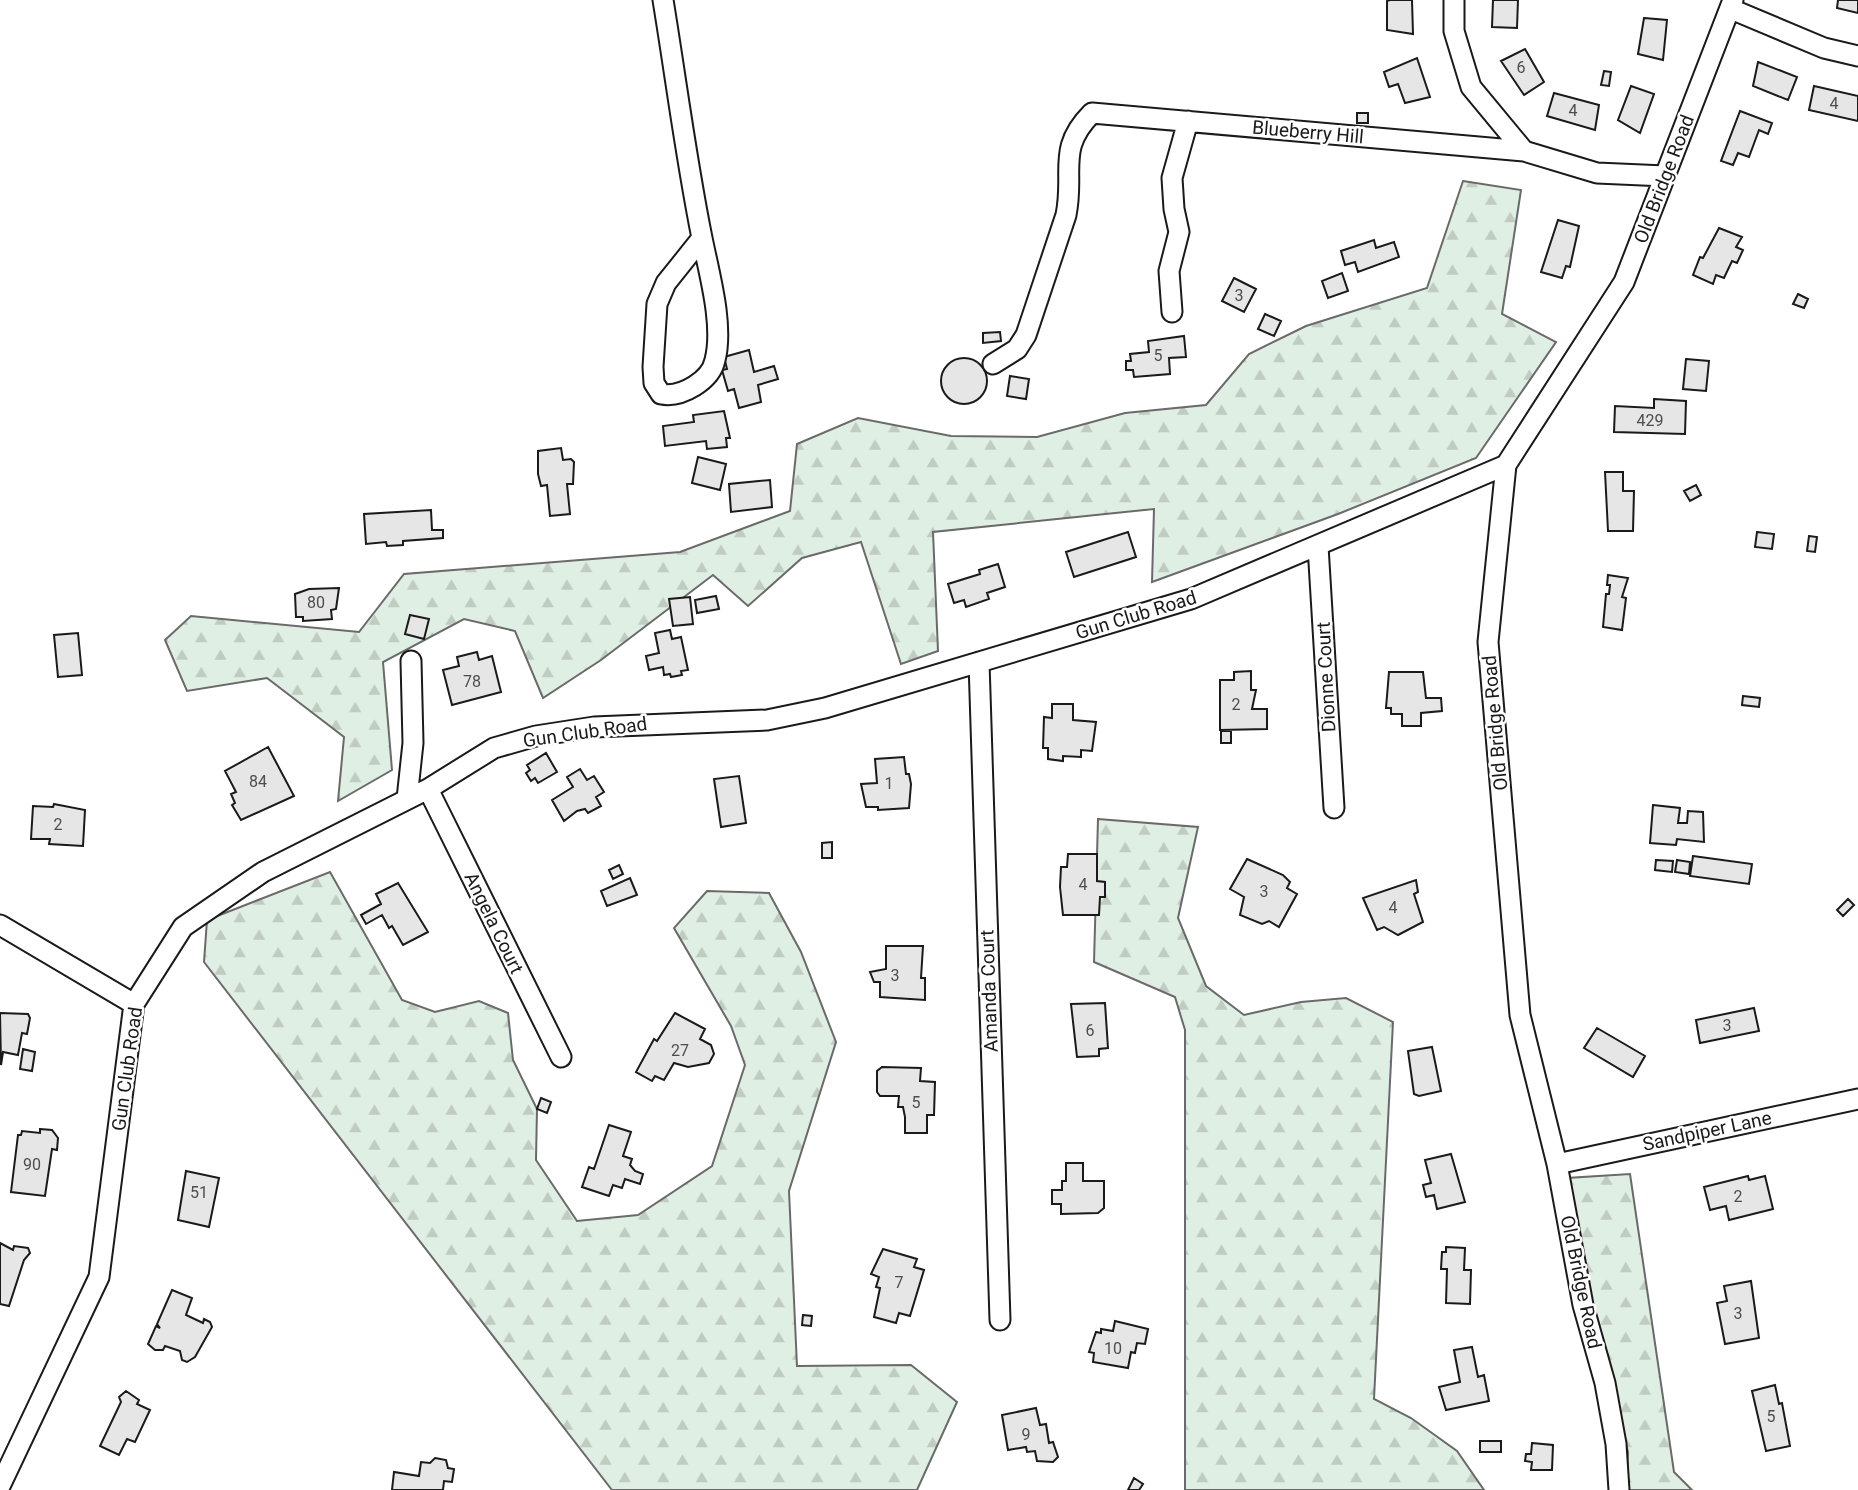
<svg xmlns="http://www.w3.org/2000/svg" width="1858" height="1490" viewBox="0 0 1858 1490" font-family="Roboto,sans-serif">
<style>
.forest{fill:url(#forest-firs);stroke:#6a6a6a;stroke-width:2}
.building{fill:#e6e6e6;stroke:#1a1a1a;stroke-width:2}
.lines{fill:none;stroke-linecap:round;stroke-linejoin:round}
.minor-casing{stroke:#1a1a1a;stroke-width:23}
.minor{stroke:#fff;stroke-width:19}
.labels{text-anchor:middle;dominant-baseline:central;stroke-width:5;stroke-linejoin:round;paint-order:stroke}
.number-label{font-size:16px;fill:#4d4d4d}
.street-label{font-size:19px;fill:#1a1a1a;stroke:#fff}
</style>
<defs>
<pattern id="forest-firs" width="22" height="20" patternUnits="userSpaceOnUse" patternTransform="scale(1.75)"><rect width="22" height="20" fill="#e0efe3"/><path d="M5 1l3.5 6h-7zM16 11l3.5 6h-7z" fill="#c0ccc2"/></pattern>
</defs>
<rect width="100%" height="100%" fill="#fff"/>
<!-- forest -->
<path class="forest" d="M1463,181L1521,190L1502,314L1556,342L1476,458L1338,514L1152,582L1154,509L933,532L938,651L901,664L861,542L802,558L748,606L713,575L601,660L543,698L515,631L464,619L383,662L392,770L338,801L344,737L267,678L187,691L165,640L191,616L359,632L404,574L680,552L790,511L797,444L858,418L951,436L1037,437L1125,413L1206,405L1249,354L1306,326L1427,288Z
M1098,819L1198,827L1178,918L1206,986L1244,1015L1301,1002L1346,998L1393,1022L1374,1399L1411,1418L1457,1451L1484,1490H1185V1030L1175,997L1094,962Z
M330,872L402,1000L435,1012L479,1001L508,1013L513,1060L537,1109L536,1160L577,1221L638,1215L712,1166L745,1065L731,1026L674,928L707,891L769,893L801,952L836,1042L789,1191L797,1366L911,1365L957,1402L917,1490H612L204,962L207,920Z
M1630,1174L1674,1472L1692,1490H1626L1628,1452L1593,1313L1567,1178Z"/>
<!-- building -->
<path class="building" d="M1390,0H1412L1413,34L1387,30V1Z
M1493,0H1518L1517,28L1492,27Z
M1838,0H1858V13L1837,8Z
M1644,18L1667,20L1663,60L1638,54Z
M1525,49L1544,82L1524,95L1501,61Z
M1417,58L1430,97L1405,103L1398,84L1389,87L1384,72Z
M1758,62L1797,77L1788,100L1753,86Z
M1604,71L1611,72L1609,86L1601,85Z
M1631,86L1654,94L1640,133L1618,120Z
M1814,86L1858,96V121L1809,110Z
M1554,93L1599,105L1595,130L1547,116Z
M1740,111L1772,123L1768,134L1759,130L1749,157L1738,153L1733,165L1721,161Z
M1357,113H1368V123H1357Z
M1558,220L1579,226L1570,267L1566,266L1562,278L1541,272Z
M1719,228L1742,237L1736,247L1743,250L1737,263L1732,261L1724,278L1716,275L1713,284L1693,275L1700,257L1703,258Z
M1374,240L1376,248L1394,242L1399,257L1358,272L1355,262L1345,265L1341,251Z
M1342,273L1348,291L1328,298L1322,281Z
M1234,278L1256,289L1244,312L1222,301Z
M1798,294L1808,299L1804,308L1793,304Z
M1265,314L1281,321L1274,336L1258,329Z
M1000,332L1001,341L983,343V333Z
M1184,336L1186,357L1169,358L1170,374L1134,377L1133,370H1126V361H1131L1130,354L1149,352L1148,341Z
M749,350L754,372L774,366L778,379L758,385L761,402L739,408L734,389L728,391L722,370L727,369L724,357Z
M941 381a23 23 0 1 1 46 0a23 23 0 1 1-46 0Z
M1686,359L1709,361L1706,391L1683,389Z
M1010,376L1029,379L1026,399L1007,396Z
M1654,399L1686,401L1685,434L1614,432L1615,406L1654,408Z
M724,411L730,438H726L727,447L707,449L706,441L665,446L663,426L694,422L693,415Z
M561,448L563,460L571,459L574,462L573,484H567L570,514L550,516L547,485L541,486L538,474V451Z
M698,457L726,464L720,490L692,483Z
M1605,472H1623V491H1634L1633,531H1608Z
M770,480L772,507L731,512L729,484Z
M1696,485L1701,495L1690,501L1684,491Z
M431,510L432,530H443V538L403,541V545L387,546L386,542L366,544L364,514Z
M1128,532L1136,557L1074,577L1066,552Z
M1757,532L1774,534L1772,549L1755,547Z
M1809,536L1817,537L1815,552L1807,551Z
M998,564L1005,587L987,593L989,599L966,607L964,600L954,603L948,584L980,574L979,570Z
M1608,575L1628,578L1622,597L1626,598L1622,630L1603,627L1606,594H1609L1610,585H1607Z
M339,588L336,609L331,610L332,619L303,621V617H296L295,594L309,589Z
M716,596L719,609L697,613L695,600Z
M690,597L693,624L673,626L669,599Z
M410,615L429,619L424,639L405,634Z
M670,630L672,639L681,637L688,670L681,671L682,675L671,677L670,674L664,675L663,667L649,670L646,656L659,653L655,633Z
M78,633L82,675L58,677L54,635Z
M477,652L479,660L492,656L501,692L452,705L443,670L459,666L457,657Z
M1251,671V690H1256L1252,709H1267V729L1220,730V680H1234V672Z
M1389,672H1423L1426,698H1441L1442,711L1421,713V726H1402V714H1391V708H1386Z
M1743,696L1760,698L1759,707L1742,705Z
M1052,704H1073V720L1096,722L1092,751L1081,750V757L1063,756V761L1048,759V748H1043L1044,717L1052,718Z
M1221,731H1231V743H1221Z
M268,747L294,796L241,820L232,805L235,803L231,794L236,792L225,771Z
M546,753L557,772L538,783L535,778L531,781L526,773L530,770L527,765Z
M904,757L906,774H909L911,784L909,808L878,810V807H866L861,784L877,783L875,759Z
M580,769L587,780L594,776L604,792L596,797L601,806L588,813L585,809L577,811L564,821L552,800L573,787L567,777Z
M739,776L746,823L721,827L714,779Z
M54,804L85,810L83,846L49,844L50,839H31L33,806L53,807Z
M1653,805L1680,808L1678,823H1687L1688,811L1703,812L1704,842L1677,839L1676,845L1650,843Z
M832,842V858H822V843Z
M1068,854H1097V881L1105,882V897H1100L1099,915H1063L1060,887L1061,867H1067Z
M1693,856L1752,864L1749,884L1690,876Z
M1247,859L1283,875L1290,882L1287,888L1297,894L1279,927L1269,921L1262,924L1240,915L1244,897L1230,889Z
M1656,860L1673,861L1672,872L1655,870Z
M1677,860L1690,862L1689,874L1675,872Z
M619,865L623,874L613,879L609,870Z
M630,878L637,895L607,906L601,891Z
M1416,880L1418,892L1414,894L1423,922L1398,935L1384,927L1377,930L1363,898Z
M398,883L428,932L403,945L392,926L389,928L382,915L366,924L361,915L381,904L376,894Z
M1848,899L1854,905L1843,916L1837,910Z
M886,946H923L921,978H925V1000L880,997V982H874L870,972L886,969Z
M1105,1003L1108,1048L1099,1049V1056L1077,1057L1071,1004Z
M1754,1008L1759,1031L1700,1043L1696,1020Z
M0,1013L28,1014L30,1018L27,1034L22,1033L18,1055L3,1052L1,1065Z
M675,1013L705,1029L700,1039L711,1045L714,1054L709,1063L688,1067L674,1063L664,1080L655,1076L652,1081L636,1072L654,1039L657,1041Z
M1597,1028L1645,1056L1633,1077L1584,1048Z
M1432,1047L1441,1091L1419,1096L1414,1094L1408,1051Z
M23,1049L35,1052L32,1071L20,1069Z
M882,1067L921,1068L920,1081L935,1082L934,1115H927V1133H905V1117L903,1107H898L899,1096H880L877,1092V1071Z
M541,1098L551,1102L547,1113L537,1109Z
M609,1125L631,1132L623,1156L632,1159L630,1165L635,1171L643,1174L640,1184L625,1179L622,1188L613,1185L609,1196L582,1187L589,1167L594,1169Z
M40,1129L52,1130L58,1138L57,1150L52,1149L45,1196L11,1192L18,1135H21L22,1131L40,1133Z
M1451,1154L1465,1202L1437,1209L1434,1195L1426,1197L1423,1185L1431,1183L1425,1160Z
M1066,1163H1083V1181H1104V1208L1098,1213L1061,1214V1204H1052V1190H1062V1181H1066Z
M186,1171L219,1178L209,1227L178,1220Z
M1748,1176L1749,1180L1765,1176L1773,1209L1729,1220L1726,1206L1710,1210L1704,1187Z
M0,1243L13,1250L14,1246L28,1248L30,1253L24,1260L9,1306L0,1304Z
M1446,1247L1465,1248L1464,1270H1471L1470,1304L1446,1303L1447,1269H1441L1442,1252H1446Z
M883,1249L917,1259L914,1267L924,1270L910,1316L899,1313L896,1323L874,1317L880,1288L876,1287L879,1277L871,1274Z
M1751,1281L1759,1338L1725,1344L1717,1303L1727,1301L1724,1286Z
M172,1290L192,1298L186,1315L203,1323L204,1319L210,1322L212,1327L195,1357L187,1362L182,1360L180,1351L165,1346L163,1350H155L148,1344L156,1326L160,1328L157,1324Z
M803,1315L812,1316L811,1326L802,1325Z
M1115,1321L1148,1329L1145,1344L1137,1343L1135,1353L1131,1352L1128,1368L1093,1362L1094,1353L1089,1352L1096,1332L1101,1333V1329L1113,1331Z
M1472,1347L1478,1377L1484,1375L1489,1401L1446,1410L1439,1387L1460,1382L1454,1350Z
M1775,1385L1779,1404L1782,1403L1790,1446L1766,1451L1752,1391Z
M126,1391L139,1400L137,1404L150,1410L135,1442L127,1439L119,1455L100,1446L121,1402L119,1397Z
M1036,1408L1040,1425L1046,1424L1049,1443L1053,1442L1058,1457L1053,1462L1037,1461L1035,1451L1027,1452L1026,1447L1008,1450L1002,1415Z
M1480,1441H1501V1452H1480Z
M1532,1443L1553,1445L1552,1470H1531L1532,1462L1525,1461L1526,1454H1531Z
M435,1458L446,1460L448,1468L454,1469L452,1482L444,1481L443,1490H392L394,1472L419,1476L421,1462L430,1463Z
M1134,1478L1143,1484L1139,1490H1128Z"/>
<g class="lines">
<defs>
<path id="minor" d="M663,0C676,79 686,159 702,238C709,273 724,325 715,360C711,380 682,398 661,394L654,383L653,367L657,304L666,283L702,238
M1454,0V31L1471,87L1524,151L1597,173L1665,176
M1731,9L1824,48L1858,56
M1172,312L1169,271L1179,232L1174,209L1172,178L1188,121
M993,364L1017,349L1026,335L1066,215C1075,171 1056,149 1092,113L1524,151
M1318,546L1334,808
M979,662L1000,1320
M428,789L561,1057
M407,799L413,743L411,661
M0,925L134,1004
M1557,1164L1858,1099
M0,1486L99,1277L134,1004L183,927L263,872L428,789L494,748L536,736L594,727L767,720L825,708L1191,599L1506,465
M1619,1490L1616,1444L1605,1383L1583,1305L1557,1164L1520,1015L1488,642L1506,465L1624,282L1733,0"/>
</defs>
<!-- minor casing -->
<use href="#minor" class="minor-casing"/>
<!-- minor -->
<use href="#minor" class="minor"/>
</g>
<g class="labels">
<!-- number labels -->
<g class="number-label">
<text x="1521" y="67">6</text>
<text x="1834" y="103">4</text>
<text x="1573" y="110">4</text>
<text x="1239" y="295">3</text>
<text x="1158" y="355">5</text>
<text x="1650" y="420">429</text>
<text x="316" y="602">80</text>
<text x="472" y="681">78</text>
<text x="1236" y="704">2</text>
<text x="258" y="781">84</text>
<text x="889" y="783">1</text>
<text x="58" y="824">2</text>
<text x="1083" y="884">4</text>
<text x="1264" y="891">3</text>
<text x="1393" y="907">4</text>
<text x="895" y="975">3</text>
<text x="1727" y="1025">3</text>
<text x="1090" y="1030">6</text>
<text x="680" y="1050">27</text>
<text x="916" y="1102">5</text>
<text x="32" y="1164">90</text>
<text x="199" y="1192">51</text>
<text x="1738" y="1196">2</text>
<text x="899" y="1282">7</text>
<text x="1738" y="1313">3</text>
<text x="1113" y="1348">10</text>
<text x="1771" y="1416">5</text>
<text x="1026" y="1434">9</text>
</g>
<!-- street labels -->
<g class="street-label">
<text transform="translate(1308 132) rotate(5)">Blueberry Hill</text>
<text transform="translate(1664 179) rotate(-69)">Old Bridge Road</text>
<text transform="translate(1136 615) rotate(-17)">Gun Club Road</text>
<text transform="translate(1326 677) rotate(-93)">Dionne Court</text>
<text transform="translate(1495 723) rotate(-95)">Old Bridge Road</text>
<text transform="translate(585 732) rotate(-8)">Gun Club Road</text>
<text transform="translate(494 923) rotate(64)">Angela Court</text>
<text transform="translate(989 991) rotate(-92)">Amanda Court</text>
<text transform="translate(127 1069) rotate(-82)">Gun Club Road</text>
<text transform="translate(1707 1131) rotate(-12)">Sandpiper Lane</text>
<text transform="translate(1581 1282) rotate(78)">Old Bridge Road</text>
</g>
</g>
</svg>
